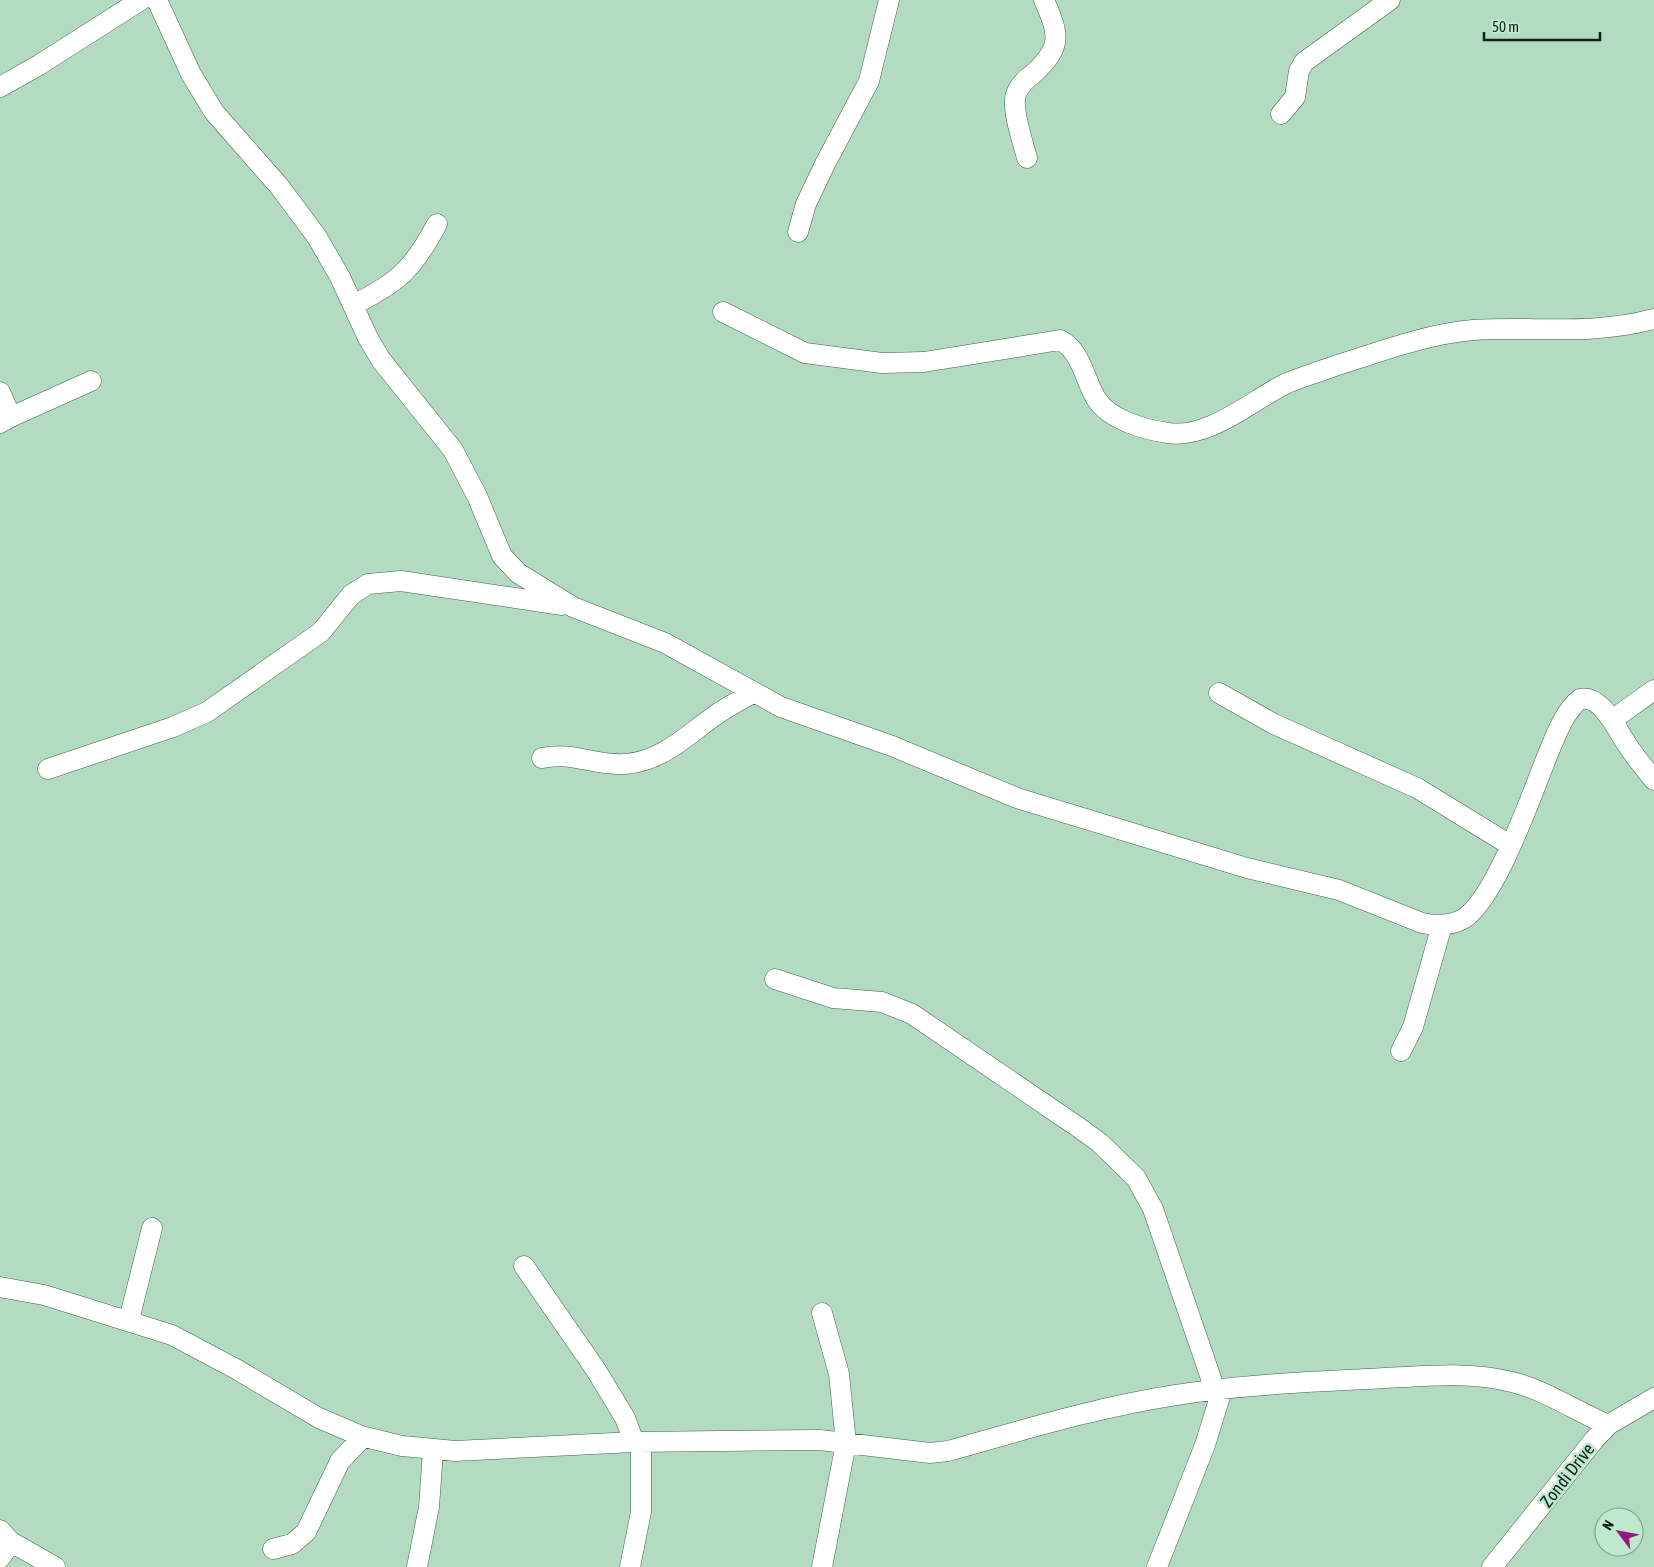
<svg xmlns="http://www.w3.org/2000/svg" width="1654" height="1567" viewBox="0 0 1654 1567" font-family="'Asap Condensed',sans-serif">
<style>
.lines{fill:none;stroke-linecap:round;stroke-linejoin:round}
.minor-casing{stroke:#3d624d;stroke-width:21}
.minor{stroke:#fff;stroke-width:20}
.labels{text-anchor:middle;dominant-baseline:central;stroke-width:5;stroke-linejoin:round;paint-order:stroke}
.street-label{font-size:18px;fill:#14231a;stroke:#bfe8cf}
</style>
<rect width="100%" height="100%" fill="#b2dbc2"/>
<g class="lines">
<defs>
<path id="minor" d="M157,0L191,74L214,112L279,186L317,237L340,277L368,338L381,360L453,450L477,496L502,556L518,573L573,607L665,643L781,707L892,746L1017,798L1247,868L1339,890L1422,923C1436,926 1450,926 1463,919C1496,899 1532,793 1548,754C1556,735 1564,712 1580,699C1602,694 1618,732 1628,746C1636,758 1645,769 1654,780
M0,87L39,65L141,0
M1281,114L1295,97L1299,71L1304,62L1390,0
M1027,158C1023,142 1011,109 1016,94C1019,86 1026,79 1033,74C1063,47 1059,34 1044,0
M798,232L806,204L825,164L869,81L889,0
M353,305C399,282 413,269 437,224
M723,312L805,353L882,363L924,362L1060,340C1082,351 1085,382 1097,400C1110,420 1146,430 1168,433C1209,439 1251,401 1285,384C1301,377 1318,372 1335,366C1379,352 1426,334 1473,330C1537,326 1590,336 1654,319
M0,392L11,417L0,423
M11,417L91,381
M1219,693L1274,724L1417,788L1510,845
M1612,720L1654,690
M542,758C573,751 594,766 625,764C664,761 689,733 720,712C731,705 742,699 753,693
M48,769L173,727L207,712L321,632L351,595L368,584L401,581L562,605
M775,979L833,998L882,1002L912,1014L1078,1127L1100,1143L1136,1178L1153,1209L1215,1390
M1401,1051L1413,1027L1442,925
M524,1266L596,1370L625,1418L634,1442
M0,1287L44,1295L172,1335L236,1369L319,1418L361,1436L402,1446L455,1451L634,1442L820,1440L930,1453L948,1451C1023,1430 1098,1407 1176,1395C1239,1385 1304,1382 1368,1379C1416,1377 1465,1370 1512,1382C1545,1390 1576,1411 1608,1425
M822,1313L839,1374L846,1443L822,1567
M129,1320L152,1228
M0,1530L11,1542L0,1558
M11,1542L55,1567
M273,1549L292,1544L306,1532L340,1461L363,1437
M417,1567L429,1507L433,1451
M630,1567L641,1512V1442
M1157,1567L1205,1445L1222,1390
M1492,1567L1594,1440L1608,1425L1654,1398"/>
</defs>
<!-- minor casing -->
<use href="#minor" class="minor-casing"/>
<!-- minor -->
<use href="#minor" class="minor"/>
</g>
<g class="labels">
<!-- street labels -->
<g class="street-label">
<text transform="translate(1567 1475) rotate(-52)">Zondi Drive</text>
</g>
</g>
<!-- north arrow -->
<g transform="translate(1619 1532) rotate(302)"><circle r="24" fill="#bfe8cf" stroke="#7b9987"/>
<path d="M0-4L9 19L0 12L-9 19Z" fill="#921b79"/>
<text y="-8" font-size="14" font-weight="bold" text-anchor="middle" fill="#14231a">N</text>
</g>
<!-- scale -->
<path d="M1484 32v8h116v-8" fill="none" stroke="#14231a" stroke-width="2.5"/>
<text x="1492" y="32" font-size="15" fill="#14231a" stroke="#bfe8cf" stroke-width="4" paint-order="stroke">50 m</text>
</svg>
